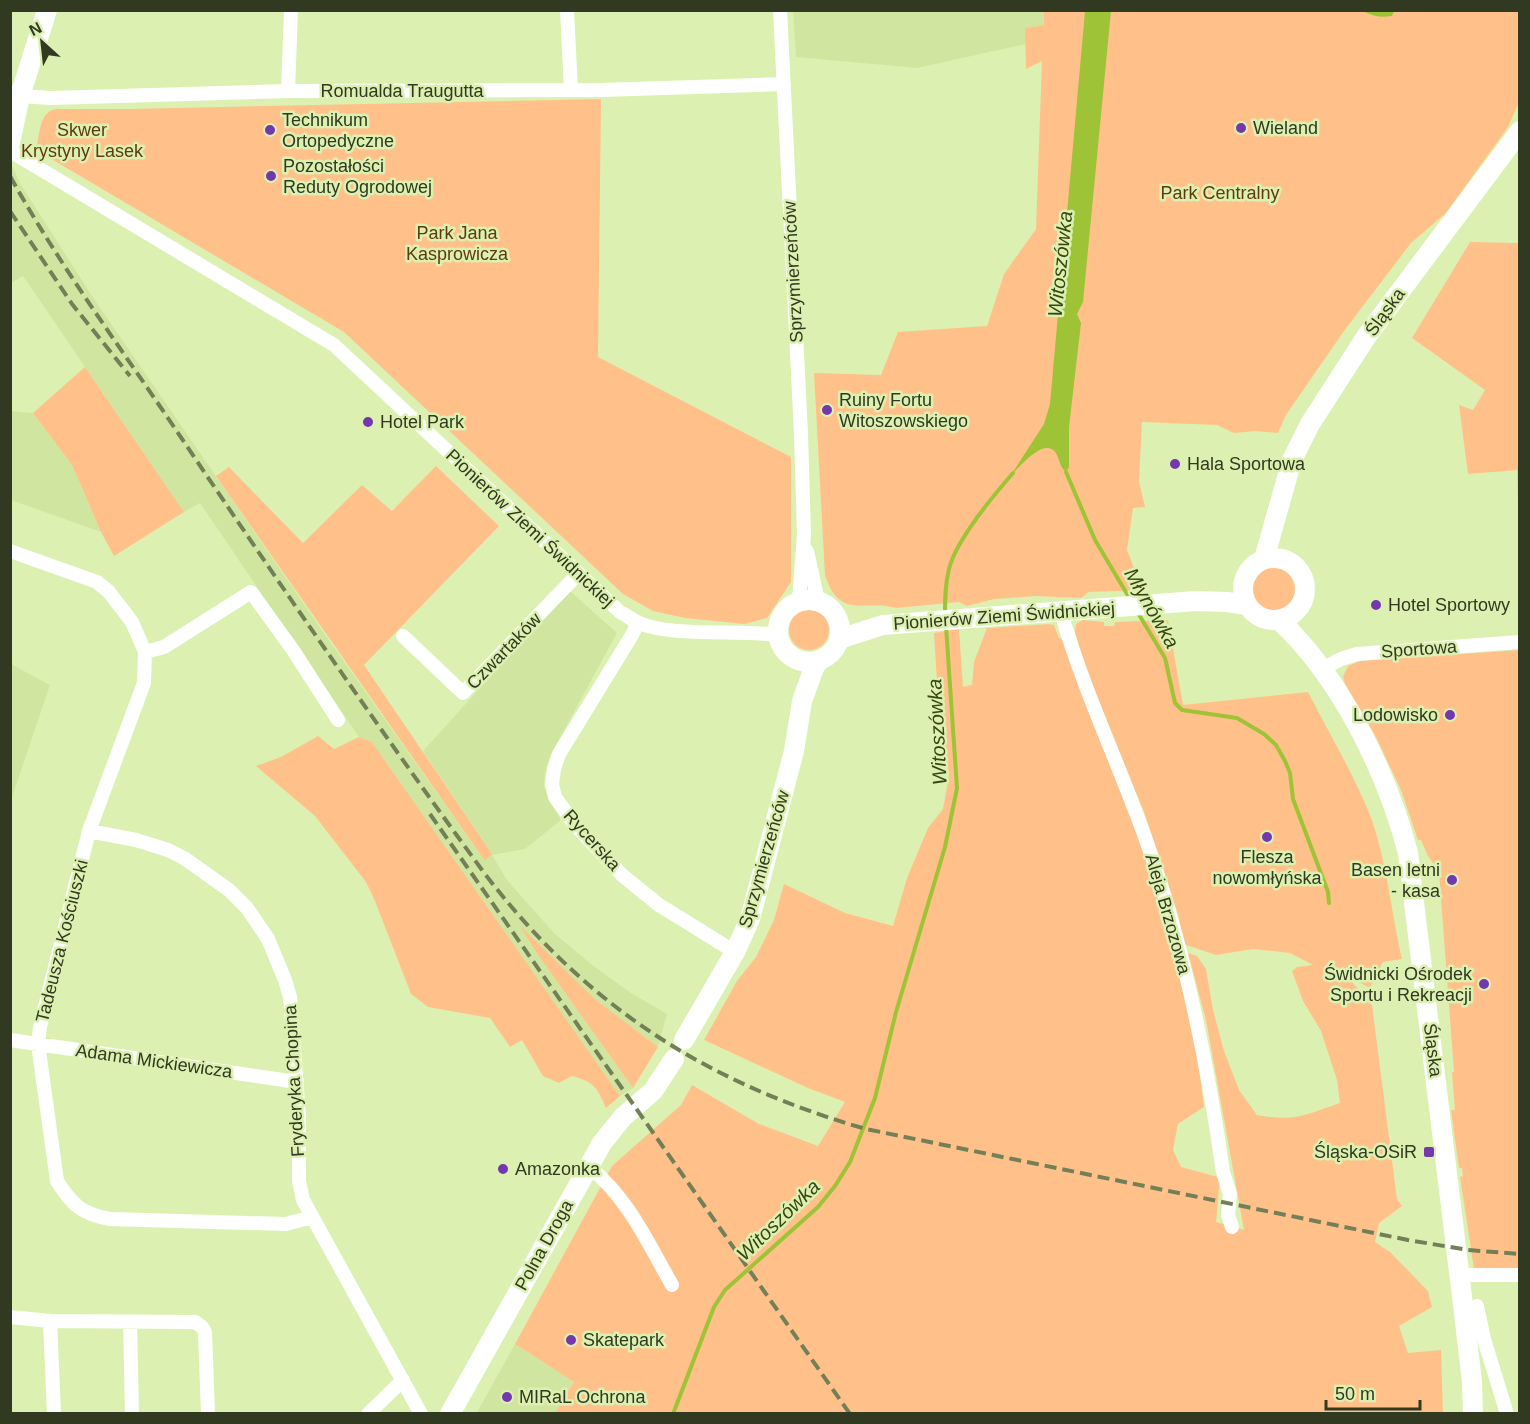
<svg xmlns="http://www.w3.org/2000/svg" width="1530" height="1424" viewBox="0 0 1530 1424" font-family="Helvetica,sans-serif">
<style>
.built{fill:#d0e6a0}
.green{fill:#ffc189}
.water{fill:#9fc336}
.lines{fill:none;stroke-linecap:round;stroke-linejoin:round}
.stream{stroke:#9fc336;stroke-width:4}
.street{stroke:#fff;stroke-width:14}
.secondary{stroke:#fff;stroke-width:20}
.rail{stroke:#727f57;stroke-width:4;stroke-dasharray:12 6;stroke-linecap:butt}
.poi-dot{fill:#7338ae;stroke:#dcf1b1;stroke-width:2}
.labels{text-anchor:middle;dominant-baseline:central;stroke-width:5;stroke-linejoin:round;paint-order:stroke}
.street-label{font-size:18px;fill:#313920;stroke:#dcf1b1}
.poi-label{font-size:18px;fill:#313920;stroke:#dcf1b1;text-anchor:start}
.park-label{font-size:18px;fill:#61390e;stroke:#dcf1b1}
.water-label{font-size:20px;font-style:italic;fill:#384610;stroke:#dcf1b1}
</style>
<rect width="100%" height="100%" fill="#dcf1b1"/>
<!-- built -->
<path class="built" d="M793,11H1044V25L1026,28V44L917,68L796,57Z
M10,162L21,185L94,299L326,636L485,861L492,854L423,751L569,590L617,633L550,756L545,772L544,786L548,799L561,820L525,849L492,855L507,880L554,933L591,964L631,993L667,1014L658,1047L595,999L522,929L536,952L633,1088L620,1096L372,742L359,737L200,503L184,512L23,276L11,283Z
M11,411L33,413L72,465L101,532L11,500Z
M11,664L50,685L11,800Z
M515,1344L574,1382L555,1413L476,1414Z"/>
<!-- green -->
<path class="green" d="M1044,11H1519V102L1508,127L1446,213L1411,243L1344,331L1286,415L1278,433L1255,431L1234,433L1217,425L1142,422L1139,481L1145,507L1133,508L1127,550L1143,590L1089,592L1081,598L1036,596L994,599L967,606L959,602L896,608C864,599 840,621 825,575L814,373L881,375L898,332L987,326L1004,274L1036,229L1042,61L1026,69L1025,28L1044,25Z
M601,99L598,357L791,457V582L767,618L745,624L685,618L653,611L623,594L344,332L43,154L37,145C40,131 40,112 56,109H130Z
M1470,242L1519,243V530L1517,470L1468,474L1459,405L1473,410L1485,390L1412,338Z
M85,367L184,512L114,556L101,532L72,465L33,413Z
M436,466L499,526L364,665L492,854L485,861L216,476L229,467L303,543L362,485L392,511Z
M1252 589a22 22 0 1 1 44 0a22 22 0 1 1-44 0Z
M789 630a20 20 0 1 1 40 0a20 20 0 1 1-40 0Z
M1083,620L1104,622V626H1114L1115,622L1168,620L1183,705L1308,692C1329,733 1353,773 1370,815C1387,860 1391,912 1402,959L1383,962L1370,988L1347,976L1372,1005L1397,1199L1402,1206L1379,1223L1375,1242L1390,1252L1428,1291L1432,1307L1399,1326L1408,1353L1441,1350L1443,1413H555L574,1382L515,1344L612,1166L681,1105L692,1085L759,1124L818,1146L845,1102L808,1088L704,1040L737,981L756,957L774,920L784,884L845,913L893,926L907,878L928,828L943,809L949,775L939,714L934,633L959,629L963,687L972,685L974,662L987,628L1049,624L1054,625L1059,638L1066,642L1152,875L1193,1024L1204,1107L1178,1124L1173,1150L1181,1167L1218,1177L1219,1188L1216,1222L1244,1230L1206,1020L1188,953L1197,956L1206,969L1213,1010L1224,1051L1239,1090L1257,1115C1294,1122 1305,1115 1340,1103L1337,1080L1321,1031L1303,1001L1292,971L1297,967L1313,965L1290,953L1253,949L1216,955L1183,944L1178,914L1144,812L1082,659L1075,631L1076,624Z
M1519,650V1270L1474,1269L1460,1177L1463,1176L1462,1168H1459L1451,1110H1455L1452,1072H1454L1439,872L1428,856L1421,840H1418L1401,790L1376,737L1345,684L1343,676L1348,666L1360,661Z
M318,736L334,749L359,737L372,742L620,1096L606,1108C597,1087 594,1082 572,1076L559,1083L543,1076L522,1040L510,1047L490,1018L428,1007L411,994L375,901L366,882L315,816L256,766L281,757Z
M520,926L595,999L658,1047L633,1088L536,952Z"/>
<!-- water -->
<path class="water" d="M1085,11H1111L1083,302L1077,314L1081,323L1069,427V467L1066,472C1060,467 1060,462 1057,455C1046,434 1021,466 1011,475L1044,424L1050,404Z
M1363,11H1394L1392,16C1380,18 1373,16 1363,11Z"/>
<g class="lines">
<!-- stream -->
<path class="stream" d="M1066,472L1095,540L1130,599
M1138,613L1165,658L1175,703L1182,710L1237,718L1264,734L1276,745L1285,761L1290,773L1293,799L1328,892L1329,903
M945,616C945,600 945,585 949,569C956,540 993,496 1013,473
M673,1414L714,1307L725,1290L818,1207L835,1186L850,1162L875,1098L896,1012L945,847L957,788L946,626"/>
<!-- street -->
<path class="street" d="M567,10L571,90
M780,10L801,434L804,534L799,601
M288,91L291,10
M10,93L20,96L50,98L288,91L602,90L784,84
M10,151L334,345L620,612C626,615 631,619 637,622C671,638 737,629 778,635
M10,551L97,582L109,592L132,622L145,652L144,683L89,831L40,1027L38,1044L57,1181C72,1205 82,1214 110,1219L286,1224L312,1217
M807,551L818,601
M1061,612C1083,689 1118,762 1145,837C1184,945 1207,1059 1223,1172L1230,1194L1228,1215L1232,1227
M638,622L632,635L559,754L554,769L552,784L555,797L575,825L622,875L659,905L735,952
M403,636L463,693L578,574
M145,652L164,647L251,592L293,650L338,720
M1322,669L1341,659L1357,654L1520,642
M89,831L136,840L168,850L184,858L229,890L247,908L268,939L285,980L290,997L299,1115V1181L303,1200L421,1414
M10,1040L297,1082
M588,1166C627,1196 648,1243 672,1285
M1460,1275H1520
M1477,1306L1484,1339L1507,1414
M10,1317L50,1321L195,1322L202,1327L205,1332L208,1414
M50,1321L54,1414
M130,1322L132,1414
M368,1414L403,1380"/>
<!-- secondary -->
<path class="secondary" d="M10,143L20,96L47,10
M1243 589a31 31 0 1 1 62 0a31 31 0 1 1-62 0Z
M1264,559L1292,460L1310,424L1366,337L1520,131
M778 631a31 31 0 1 1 62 0a31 31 0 1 1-62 0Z
M1279,620C1341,678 1387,772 1408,853L1464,1313L1472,1382L1473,1414
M839,639L883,625L921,622L1196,601L1227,602L1247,605
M684,1040L735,952L750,919L794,751L802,701L814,668L819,660
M450,1414L602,1143L623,1117L653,1091L674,1059"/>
<!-- rail -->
<path class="rail" d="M10,176C58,263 118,344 174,427C274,576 376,725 482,870C583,1004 705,1083 866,1129L1408,1240L1468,1250L1520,1254
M10,211L72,304L130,376
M430,814L850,1414"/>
</g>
<!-- markers -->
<g class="poi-dot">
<circle cx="1241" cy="128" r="6"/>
<circle cx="270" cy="130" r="6"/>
<circle cx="271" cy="176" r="6"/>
<circle cx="827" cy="410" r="6"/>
<circle cx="368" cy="422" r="6"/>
<circle cx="1175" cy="464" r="6"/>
<circle cx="1376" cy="605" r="6"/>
<circle cx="1450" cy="715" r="6"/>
<circle cx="1267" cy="837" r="6"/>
<circle cx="1452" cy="880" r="6"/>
<circle cx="1484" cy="984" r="6"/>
<rect x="1423" y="1146" width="12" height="12" rx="3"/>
<circle cx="503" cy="1169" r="6"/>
<circle cx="571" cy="1340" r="6"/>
<circle cx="507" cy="1397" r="6"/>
</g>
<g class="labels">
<!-- street labels -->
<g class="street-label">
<text x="402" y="91">Romualda Traugutta</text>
<text transform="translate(793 272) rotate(-93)">Sprzymierzeńców</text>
<text transform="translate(1385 312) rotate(-54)">Śląska</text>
<text transform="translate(530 528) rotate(43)">Pionierów Ziemi Świdnickiej</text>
<text transform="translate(1004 616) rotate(-4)">Pionierów Ziemi Świdnickiej</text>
<text transform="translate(1419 649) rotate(-4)">Sportowa</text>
<text transform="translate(504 651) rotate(-46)">Czwartaków</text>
<text transform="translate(592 840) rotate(48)">Rycerska</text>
<text transform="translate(764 859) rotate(-74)">Sprzymierzeńców</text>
<text transform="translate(1168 914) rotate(74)">Aleja Brzozowa</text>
<text transform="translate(62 941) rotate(-76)">Tadeusza Kościuszki</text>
<text transform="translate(1433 1050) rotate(83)">Śląska</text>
<text transform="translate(154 1061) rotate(8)">Adama Mickiewicza</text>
<text transform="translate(294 1081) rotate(-93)">Fryderyka Chopina</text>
<text transform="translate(544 1245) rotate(-61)">Polna Droga</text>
</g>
<!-- poi labels -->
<g class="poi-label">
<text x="282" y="120">Technikum<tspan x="282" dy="21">Ortopedyczne</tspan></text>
<text x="1253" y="128">Wieland</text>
<text x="283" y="166">Pozostałości<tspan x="283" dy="21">Reduty Ogrodowej</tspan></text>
<text x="839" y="400">Ruiny Fortu<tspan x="839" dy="21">Witoszowskiego</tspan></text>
<text x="380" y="422">Hotel Park</text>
<text x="1187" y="464">Hala Sportowa</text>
<text x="1388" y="605">Hotel Sportowy</text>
<text x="1438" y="715" text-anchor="end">Lodowisko</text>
<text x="1267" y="857" text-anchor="middle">Flesza<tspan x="1267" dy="21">nowomłyńska</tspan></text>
<text x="1440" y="870" text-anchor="end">Basen letni<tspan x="1440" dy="21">- kasa</tspan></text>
<text x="1472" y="974" text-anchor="end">Świdnicki Ośrodek<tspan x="1472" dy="21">Sportu i Rekreacji</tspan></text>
<text x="1417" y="1152" text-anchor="end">Śląska-OSiR</text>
<text x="515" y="1169">Amazonka</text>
<text x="583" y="1340">Skatepark</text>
<text x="519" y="1397">MIRaL Ochrona</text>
</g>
<!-- park labels -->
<g class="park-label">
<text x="82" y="130">Skwer<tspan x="82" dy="21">Krystyny Lasek</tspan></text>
<text x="1220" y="193">Park Centralny</text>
<text x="457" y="233">Park Jana<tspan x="457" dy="21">Kasprowicza</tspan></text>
</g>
<!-- water labels -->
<g class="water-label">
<text transform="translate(1060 264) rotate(-84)">Witoszówka</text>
<text transform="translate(1152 608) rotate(60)">Młynówka</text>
<text transform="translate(937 732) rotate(-93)">Witoszówka</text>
<text transform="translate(778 1220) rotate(-44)">Witoszówka</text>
</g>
</g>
<!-- border -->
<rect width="1530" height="1424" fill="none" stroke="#313920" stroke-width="24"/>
<!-- north arrow -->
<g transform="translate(42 42) rotate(333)" stroke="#dcf1b1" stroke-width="4.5" paint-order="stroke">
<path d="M0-4.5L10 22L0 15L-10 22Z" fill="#313920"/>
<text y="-9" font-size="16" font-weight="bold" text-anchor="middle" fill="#313920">N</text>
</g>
<!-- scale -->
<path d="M1326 1400v9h94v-9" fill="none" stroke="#313920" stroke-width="3"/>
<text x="1335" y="1400" font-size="18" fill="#313920" stroke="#dcf1b1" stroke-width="4.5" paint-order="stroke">50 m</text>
</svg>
